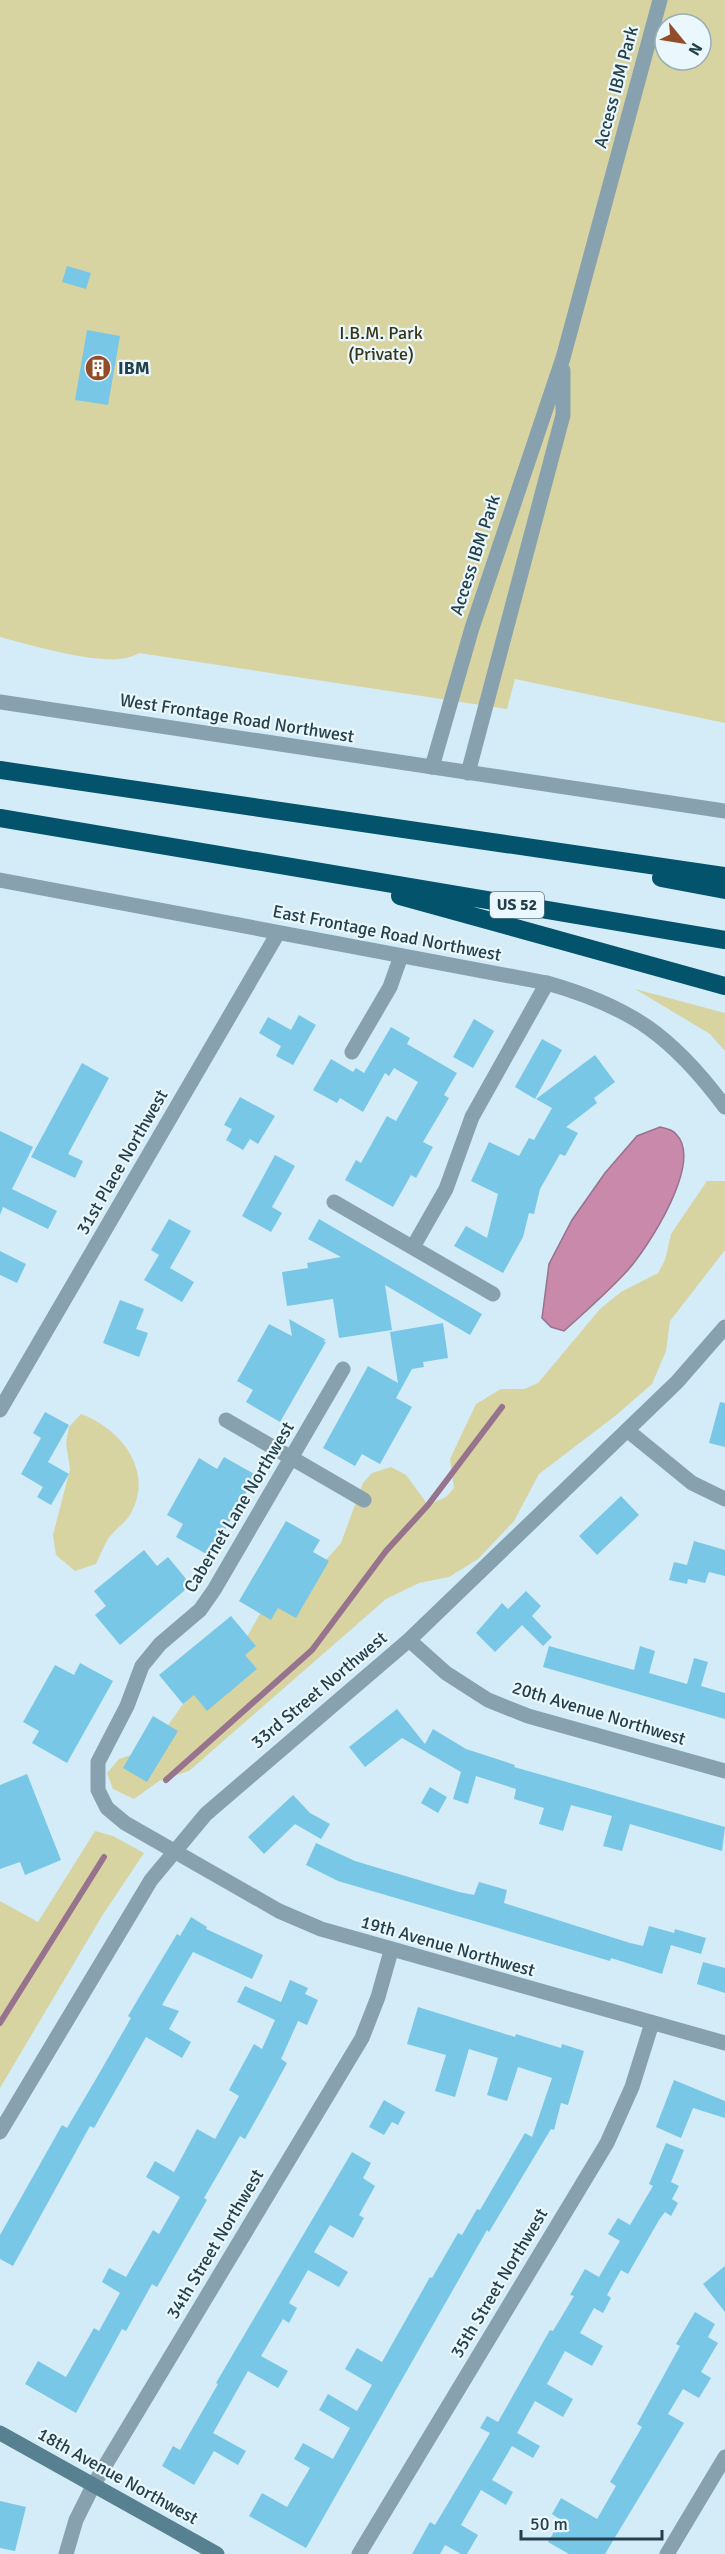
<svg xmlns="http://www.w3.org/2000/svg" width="725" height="2554" viewBox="0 0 725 2554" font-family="Signika,sans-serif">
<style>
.green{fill:#d7d4a2;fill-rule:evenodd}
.water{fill:#c889ab;stroke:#97738e;stroke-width:1.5}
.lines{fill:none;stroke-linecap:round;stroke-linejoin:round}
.stream{stroke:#97738e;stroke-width:6}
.building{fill:#79c7e7}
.minor{stroke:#87a2ae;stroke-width:15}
.tertiary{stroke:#87a2ae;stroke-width:15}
.secondary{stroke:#578091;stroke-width:15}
.motorway{stroke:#02536b;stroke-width:18}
.labels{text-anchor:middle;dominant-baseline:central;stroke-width:4.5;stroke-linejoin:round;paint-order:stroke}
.shield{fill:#eaf7fd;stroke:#5f7780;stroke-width:1.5}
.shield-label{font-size:16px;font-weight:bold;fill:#24404b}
.street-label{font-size:18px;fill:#24404b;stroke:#eaf7fd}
.park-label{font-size:18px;fill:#363516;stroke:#eaf7fd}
.poi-label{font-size:18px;font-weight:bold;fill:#24404b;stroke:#eaf7fd;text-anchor:start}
</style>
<rect width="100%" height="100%" fill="#d3ecf8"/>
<!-- green -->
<path class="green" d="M0,0H725V723L515,679L507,709L139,653C113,671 32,645 0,637ZM665,24H701V60H665Z
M635,989L725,1013V1051L710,1034Z
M707,1181H725V1250L670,1321L666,1351L652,1384L615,1416L539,1474L514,1521L478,1559L449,1577L419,1583L386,1599L189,1771L159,1781L134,1799L113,1789L107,1773L119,1759L143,1751L159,1738L183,1704L240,1649L268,1600L316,1571L341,1543L363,1483L372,1473L391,1467L406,1475L428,1505L446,1497L454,1488L450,1459L476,1404L501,1389H524L538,1383L600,1309L621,1292L658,1273L665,1260L671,1234Z
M81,1414C122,1429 155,1472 130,1515C124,1524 114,1530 108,1539C103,1547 100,1556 96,1564L75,1571L56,1555L53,1535L70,1469L66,1443L69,1427Z
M95,1831L113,1836L144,1853L102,1916L0,2088V1901L38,1922Z"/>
<!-- water -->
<path class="water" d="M660,1127C665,1128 673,1130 676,1134C704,1162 648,1247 628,1270C608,1292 586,1311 564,1331L551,1327L542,1318L549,1264L572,1220L605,1173L637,1136Z"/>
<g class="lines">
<!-- stream -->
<path class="stream" d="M166,1780L312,1650L386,1551L428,1505L502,1407
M0,2023L104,1857"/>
</g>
<!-- building -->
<path class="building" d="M67,266L91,273L86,289L62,282Z
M87,330L120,336L108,405L75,400Z
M299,1015L316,1025L293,1065L276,1056L281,1046L259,1033L268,1017L291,1030Z
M474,1019L494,1031L473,1068L453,1057Z
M391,1027L410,1038L407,1044L457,1073L444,1095L449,1098L423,1142L433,1147L416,1178L411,1175L393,1207L345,1180L356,1160L361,1163L387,1116L396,1121L418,1082L394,1068L389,1076L385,1073L363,1112L340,1098L337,1103L313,1090L331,1059L353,1072L356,1068L364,1073Z
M542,1039L562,1050L535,1099L515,1087Z
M595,1055L615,1082L594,1098L597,1103L566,1127L578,1133L565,1156L560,1154L540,1189L534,1214L529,1213L523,1237L503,1273L454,1246L466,1226L487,1238L498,1194L471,1181L489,1142L519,1156L529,1138L534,1140L552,1108L536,1099Z
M82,1063L109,1078L68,1154L83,1161L75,1178L31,1157Z
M240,1097L275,1116L258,1144L250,1139L243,1150L226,1140L232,1129L224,1125Z
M0,1131L33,1147L12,1189L57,1211L48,1229L3,1207L0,1215Z
M275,1155L295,1166L272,1207L282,1213L271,1232L242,1216Z
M169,1219L191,1231L170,1268L194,1282L182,1302L144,1280L159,1255L151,1250Z
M319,1219L482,1314L470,1335L385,1285L392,1330L339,1338L333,1299L287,1306L282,1272L308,1268L307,1263L341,1257L308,1239Z
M0,1251L26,1264L17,1283L0,1275Z
M120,1300L144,1309L136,1329L148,1333L139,1357L103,1343Z
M289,1319L326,1340L323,1341L326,1342L280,1422L246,1402L253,1390L237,1381L269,1324L292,1336Z
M443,1323L448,1358L423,1362L424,1367L412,1369L396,1398L412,1407L380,1464L362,1454L355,1466L323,1448L368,1366L398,1383L390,1332Z
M720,1402L725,1403V1447L709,1443Z
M45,1412L69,1425L48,1462L69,1474L51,1505L37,1497L43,1487L21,1474L41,1438L33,1433Z
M224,1457L256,1475L210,1556L176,1537L183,1524L167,1515L199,1458L217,1469Z
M621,1496L639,1515L597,1555L579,1536Z
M286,1521L320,1540L313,1552L329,1561L296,1618L278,1608L271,1620L239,1601Z
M694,1541L725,1550V1576L709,1572L705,1583L688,1579L687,1584L669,1580L674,1562L687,1565Z
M144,1550L157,1566L168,1557L191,1585L120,1645L95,1615L106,1606L94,1591Z
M526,1591L541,1606L532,1616L552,1637L543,1646L522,1625L495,1652L476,1633L502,1603L508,1609Z
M231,1616L256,1646L245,1655L257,1669L207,1711L194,1695L183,1704L159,1675Z
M549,1646L634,1670L640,1646L655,1651L649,1673L687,1684L694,1658L708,1662L701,1686L725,1693V1719L543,1667Z
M80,1663L113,1681L67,1763L32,1743L39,1731L23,1722L55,1665L74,1675Z
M397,1709L425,1744L433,1729L466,1749L515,1765L514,1767L725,1827L722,1851L630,1824L622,1851L603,1846L612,1816L571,1805L563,1831L539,1824L544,1808L514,1799L516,1789L476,1776L468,1804L453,1799L461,1772L402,1738L365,1767L349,1747Z
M153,1716L178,1731L147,1782L123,1768Z
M27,1774L61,1860L25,1875L20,1862L0,1869V1785Z
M430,1787L447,1797L438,1813L421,1803Z
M293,1795L310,1813L330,1824L321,1839L295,1824L264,1854L248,1837Z
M316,1843L355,1861L459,1892L474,1895L479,1882L507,1890L504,1903L630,1943L643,1946L649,1926L674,1933L675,1929L706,1938L701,1954L671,1945L662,1974L611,1958L610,1961L338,1881L306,1865Z
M191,1917L207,1927L206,1929L263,1955L252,1979L193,1952L162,2005L179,2011L169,2029L191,2042L182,2058L146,2037L94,2128L90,2126L13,2266L0,2259V2235L62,2125L67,2128L96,2079L131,2018L128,2016L147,1984L177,1934L180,1936Z
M703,1962L725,1968V1993L697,1984Z
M290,1980L308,1988L305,1994L318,2000L307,2025L298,2021L281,2059L287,2063L262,2109L245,2139L240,2136L204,2198L207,2200L157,2287L152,2284L126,2331L122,2329L76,2413L25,2384L38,2361L66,2377L94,2328L99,2331L120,2293L102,2282L109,2268L126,2277L153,2230L159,2234L180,2197L146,2177L155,2161L174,2172L197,2129L215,2139L239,2096L229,2090L254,2044L262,2049L275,2020L237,2002L245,1986L281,2002Z
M418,2007L515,2037L516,2034L561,2048L562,2044L584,2051L568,2105L561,2103L554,2130L551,2129L489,2232L487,2230L306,2548L249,2516L262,2493L287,2507L310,2468L294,2459L303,2443L333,2459L350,2428L319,2410L328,2394L357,2411L372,2385L345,2369L357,2348L382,2362L430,2277L432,2278L458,2233L462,2235L477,2209L480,2210L525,2133L532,2137L552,2078L518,2067L507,2101L487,2095L498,2058L469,2049L455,2097L435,2091L446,2055L407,2044Z
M674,2080L725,2101V2118L693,2108L681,2138L656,2127Z
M384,2100L405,2112L398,2125L392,2122L384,2135L369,2127Z
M666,2143L684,2150L671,2182L679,2186L672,2199L678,2203L671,2216L665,2212L659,2220L628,2274L621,2270L607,2295L611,2298L603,2313L594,2308L580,2333L603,2346L592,2366L565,2351L547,2384L573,2399L563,2417L535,2401L517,2433L540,2446L533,2458L512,2446L492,2480L513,2492L506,2505L481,2490L461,2525L478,2535L467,2554H461L445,2545L440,2554H412L430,2522L435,2525L490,2433L480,2428L487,2416L498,2422L550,2330L553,2331L574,2296L570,2295L585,2269L599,2277L620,2241L608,2234L618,2218L630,2225L653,2186L649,2184Z
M352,2152L371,2163L363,2178L375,2186L359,2215L364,2218L353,2238L330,2225L314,2252L348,2272L339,2287L308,2270L289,2303L297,2308L289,2323L283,2319L261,2356L288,2371L278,2388L248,2371L213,2433L246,2451L238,2465L214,2451L194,2485L162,2466L173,2446L180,2450L218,2384L216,2383Z
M725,2266V2312L703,2284Z
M695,2312L715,2324L708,2337L718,2343L701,2372L711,2378L699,2398L683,2389L668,2414L684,2423L605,2554H569L548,2542L561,2520L552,2514L561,2498L597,2519L616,2486L610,2482L642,2427L637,2424L680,2346L676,2344Z
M0,2501L26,2507L15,2551L0,2548Z"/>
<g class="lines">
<!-- minor -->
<path class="minor" d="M432,767L472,628L563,358L660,0
M468,773L563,415V370
M352,1052L390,987L401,956
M334,1202L493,1294
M413,1247L446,1189L472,1117L547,983
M343,1369L214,1590L200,1610L160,1644L142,1666L127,1706L98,1762V1790L107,1808L125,1823L279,1911L321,1929L725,2043
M0,1410L278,933
M226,1420L364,1500
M627,1430L692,1483L725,1499
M409,1640L446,1673L488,1700L528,1716L725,1771
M66,2554L76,2520L94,2484L362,2038L378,1997L391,1951
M359,2554L607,2143L632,2087L652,2023
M667,2554L725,2457"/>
<!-- tertiary -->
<path class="tertiary" d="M0,702L725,811
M0,880L547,983C632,1007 673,1037 725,1107
M0,2132L151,1880L206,1814L409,1640L677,1382L725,1327"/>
<!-- secondary -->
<path class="secondary" d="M0,2433L217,2554"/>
<!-- motorway -->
<path class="motorway" d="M0,770L725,876
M0,818L725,940
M661,878L725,890
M400,896L725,986"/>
</g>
<!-- icons -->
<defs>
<symbol id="building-disc" viewBox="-11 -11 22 22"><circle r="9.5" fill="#934c28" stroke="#eaf7fd"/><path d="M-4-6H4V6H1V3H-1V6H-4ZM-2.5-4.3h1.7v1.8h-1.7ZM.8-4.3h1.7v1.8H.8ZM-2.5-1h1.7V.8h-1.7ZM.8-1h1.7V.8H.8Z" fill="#fff"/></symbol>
</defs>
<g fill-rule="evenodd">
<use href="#building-disc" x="83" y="353" width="30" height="30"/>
</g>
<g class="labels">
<!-- shield labels -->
<rect class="shield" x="490" y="892" width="54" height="26" rx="4.5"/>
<g class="shield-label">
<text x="517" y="905">US 52</text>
</g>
<!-- street labels -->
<g class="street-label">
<text transform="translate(616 87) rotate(-75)">Access IBM Park</text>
<text transform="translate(475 555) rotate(-72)">Access IBM Park</text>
<text transform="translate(237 718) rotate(9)">West Frontage Road Northwest</text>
<text transform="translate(387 933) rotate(11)">East Frontage Road Northwest</text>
<text transform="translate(122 1162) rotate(-60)">31st Place Northwest</text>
<text transform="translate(239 1507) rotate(-59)">Cabernet Lane Northwest</text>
<text transform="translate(319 1690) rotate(-40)">33rd Street Northwest</text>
<text transform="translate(599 1713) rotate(17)">20th Avenue Northwest</text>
<text transform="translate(448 1946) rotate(16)">19th Avenue Northwest</text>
<text transform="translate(215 2244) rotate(-59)">34th Street Northwest</text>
<text transform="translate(499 2283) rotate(-59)">35th Street Northwest</text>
<text transform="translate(118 2476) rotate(29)">18th Avenue Northwest</text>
</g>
<!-- park labels -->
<g class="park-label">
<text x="381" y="333">I.B.M. Park<tspan x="381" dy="21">(Private)</tspan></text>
</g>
<!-- poi labels -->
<g class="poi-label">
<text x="118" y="368">IBM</text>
</g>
</g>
<!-- north arrow -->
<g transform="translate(683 42) rotate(120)"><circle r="28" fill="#eaf7fd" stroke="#9baeb6" stroke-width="1.5"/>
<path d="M0-4.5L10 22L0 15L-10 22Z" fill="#934c28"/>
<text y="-9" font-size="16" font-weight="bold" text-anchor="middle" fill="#24404b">N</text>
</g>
<!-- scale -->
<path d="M521 2530v9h141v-9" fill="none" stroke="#24404b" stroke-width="3"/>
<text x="530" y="2530" font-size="18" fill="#24404b" stroke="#eaf7fd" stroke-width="4.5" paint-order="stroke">50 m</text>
</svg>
